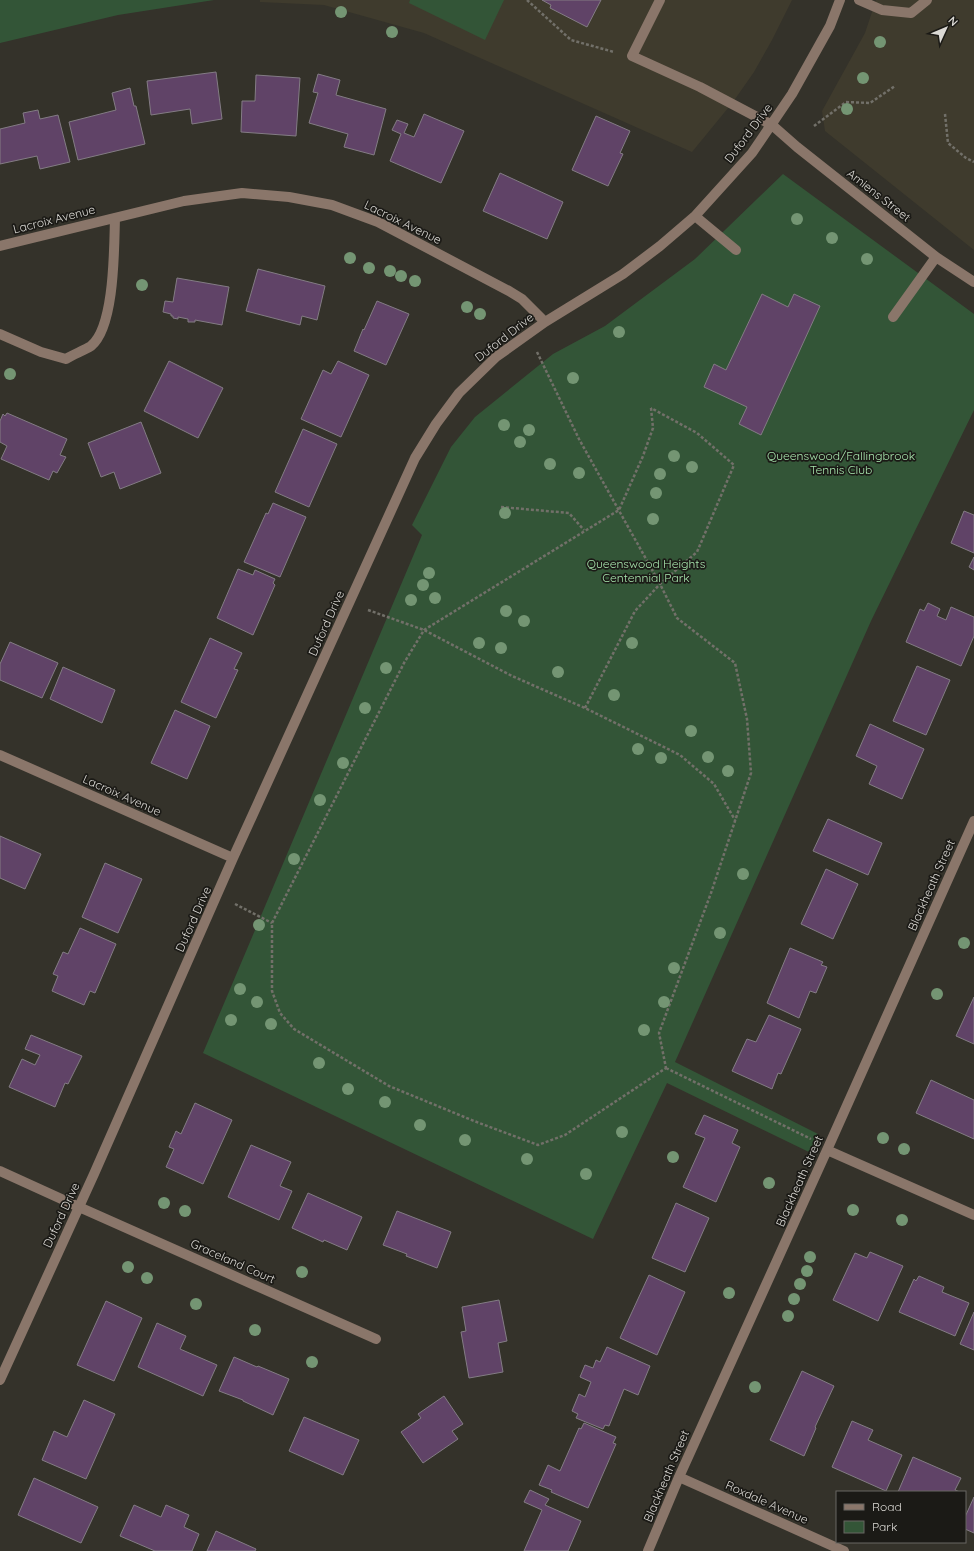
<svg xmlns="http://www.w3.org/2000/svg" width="974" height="1551" viewBox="0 0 974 1551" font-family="Quicksand,sans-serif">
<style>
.built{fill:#3f3b2d}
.green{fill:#335537}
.building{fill:#604367;stroke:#837c84}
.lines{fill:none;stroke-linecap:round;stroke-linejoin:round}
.path{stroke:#727069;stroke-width:2.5;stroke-dasharray:3 2;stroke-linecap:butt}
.minor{stroke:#8a766a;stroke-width:10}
.tree{fill:#749573}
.labels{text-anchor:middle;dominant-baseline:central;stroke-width:3.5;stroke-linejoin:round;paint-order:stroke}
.street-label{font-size:12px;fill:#dbd9d4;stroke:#1b1a16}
.park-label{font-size:12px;fill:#a8e6ae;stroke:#1b1a16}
</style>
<rect width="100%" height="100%" fill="#34322a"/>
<!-- built -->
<path class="built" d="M260,0H792L772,40L754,72L733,102L692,152L424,33L324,5L260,2Z
M876,0H974V250L825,131L822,111L865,33Z"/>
<!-- green -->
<path class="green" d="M0,0H214L118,15L0,43Z
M410,0H504L485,40L409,3Z
M783,174L974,314V410L871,621L675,1062L818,1134L811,1153L667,1083L593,1239L203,1053L422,535L412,525L451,447L475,417L553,354L605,326L695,259Z"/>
<!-- building -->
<path class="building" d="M542,0H601L587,27L550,8L551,5Z
M216,72L222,119L192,124L190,109L151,115L147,81Z
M318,74L340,80L336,95L386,109L374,155L344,147L348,134L309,123L318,93L313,92Z
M256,75L300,78L296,136L241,132L242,101H255Z
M130,88L134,106H136L145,144L78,160L69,122L116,110L112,93Z
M38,110L40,119L58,115L70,162L40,169L37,156L0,164V129L25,123L23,113Z
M424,114L464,131L441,183L390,161L401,134L392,130L397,120L408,124L404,133L414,137Z
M596,116L630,131L620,153L623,154L608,186L572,170Z
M500,173L563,202L547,239L483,211Z
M258,269L325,286L317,320L302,316L300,325L246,311Z
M177,278L229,287L222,325L195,320V322H188V319L178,317V319L173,318V316H171V314L163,312L165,301L173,302Z
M762,294L788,307L794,294L820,306L761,435L739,424L747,407L704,387L714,364L726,370Z
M377,301L409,314L386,365L354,351L363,329L364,330Z
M169,361L223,388L198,438L144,411Z
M338,361L369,375L341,437L301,419L323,370L331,374Z
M7,413L67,439L60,455L66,457L57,473L53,471L49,480L1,459L7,446L0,442V421L3,414L5,416Z
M141,422L161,473L120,489L114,472L101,477L88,443Z
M303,429L337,444L309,507L275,492Z
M273,503L306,517L280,577L244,562L266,513L268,514Z
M964,511L974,515V553L951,543Z
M974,557V570L969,567Z
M238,569L253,575L255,570L275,579L273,583L275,585L253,635L217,618Z
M928,603L940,609L937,616L946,620L951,607L974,617V636L961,666L906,642L920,609L924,611Z
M210,638L242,653L234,669L238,670L216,718L181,702Z
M10,642L58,663L42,698L0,680V664Z
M917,666L950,680L926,735L893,721Z
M63,667L115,690L102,723L50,699Z
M175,710L210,726L187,779L151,763Z
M870,724L924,749L902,799L869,784L877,766L856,756Z
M828,819L882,843L868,875L813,851Z
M0,836L41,854L25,889L0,878Z
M105,863L142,879L118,933L82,917Z
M826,869L858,884L833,939L801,924Z
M80,928L116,944L95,993L90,991L84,1005L52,991L58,976L53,974L63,952L68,954Z
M790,948L823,962L821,965L827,967L816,993L810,991L799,1018L767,1003Z
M974,997V1044L956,1036Z
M769,1015L801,1029L781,1074L778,1073L772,1089L732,1071L747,1039L756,1042Z
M31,1035L82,1056L68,1084L65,1083L55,1107L9,1087L22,1059L35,1065L40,1055L25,1049Z
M931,1080L974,1100V1139L916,1113Z
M195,1103L232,1120L203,1184L166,1167L174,1149L169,1147L176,1131L181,1134Z
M704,1115L738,1130L732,1143L740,1147L716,1202L683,1187L705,1138L695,1134Z
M251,1145L291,1162L280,1186L292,1191L279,1220L228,1197Z
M308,1193L362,1217L347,1250L324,1240L323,1242L292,1228Z
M676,1203L709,1218L685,1272L652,1258Z
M397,1211L451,1232L437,1268L406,1256L407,1254L383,1245Z
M870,1252L903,1266L878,1321L833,1300L855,1253L867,1258Z
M649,1275L685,1292L657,1355L620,1338Z
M919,1276L944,1287L942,1292L969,1303L955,1336L899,1312L914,1279L916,1281Z
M499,1300L507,1341L498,1343L503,1372L469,1378L461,1332L466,1331L462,1307Z
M106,1301L142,1318L114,1381L77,1365Z
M974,1312V1350L960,1344Z
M157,1323L186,1336L180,1349L217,1365L203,1396L138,1367Z
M607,1347L650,1366L638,1395L624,1389L609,1426L605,1425L603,1429L576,1418L578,1414L572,1411L579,1394L585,1397L591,1382L580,1377L585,1365L593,1368L596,1360L600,1362Z
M234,1357L257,1367L258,1366L289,1379L273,1415L243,1401V1400L219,1391Z
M802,1371L834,1386L815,1427L816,1428L804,1456L770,1440Z
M444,1396L463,1424L452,1431L458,1439L423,1463L401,1432L421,1418L418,1414Z
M84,1400L115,1414L86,1479L42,1460L54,1431L67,1437Z
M304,1417L359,1440L343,1475L289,1451Z
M852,1421L873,1430L868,1440L902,1455L886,1491L832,1467Z
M584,1423L616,1437L613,1443L616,1444L588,1508L551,1492L552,1490L539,1485L548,1465L560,1471L579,1428L581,1429Z
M913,1457L961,1478L955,1490L960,1492H898Z
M34,1478L98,1507L81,1543L18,1515Z
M530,1490L549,1499L545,1505L581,1521L568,1551H524L542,1510L524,1502Z
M974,1497V1533L965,1529V1517Z
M134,1505L161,1517L166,1505L189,1515L184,1527L199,1534L192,1551H155L120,1536Z
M216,1531L256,1549L255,1551H207Z"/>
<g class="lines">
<!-- path -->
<path class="path" d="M527,0L571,40L614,52
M945,114L948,143L966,158L974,162
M814,126L846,102L870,103L895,86
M537,352L579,439L660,584L677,618L735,663L747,719L751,773L711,893L659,1033L666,1068
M651,408L653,428L643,456L619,510L424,630L404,663L272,923V991L280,1013L294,1029L389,1086L474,1121L538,1145L565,1135L666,1068
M501,507L569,513L584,530
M368,610L424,630L512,676L585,708L680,755L714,784L735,820
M585,708L635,611L660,584L697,552L734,465L697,433L651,408
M235,904L272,923
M666,1068L811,1139"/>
<!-- minor -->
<path class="minor" d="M660,0L632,56L700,87L772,125L797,147L936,257L974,282
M859,0L882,10L911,13L927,0
M695,216L736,250
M0,246L184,201L242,193L289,197L332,205L378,222L509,291L522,299L545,322
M893,317L936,257
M0,334L41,352L66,359C74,354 83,351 91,346C115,327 114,247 115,218
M0,755L233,858
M827,1150L974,1215
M0,1171L79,1207L376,1339
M0,1380L94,1174L233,858L415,458L436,424L459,393L496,357L545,322L623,274L660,246L695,216L752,153L792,94L830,26L840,0
M679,1477L844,1551
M648,1551L679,1477L827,1150L974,821"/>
</g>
<!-- trees -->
<g class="tree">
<circle cx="341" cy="12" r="6"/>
<circle cx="392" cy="32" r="6"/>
<circle cx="880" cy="42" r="6"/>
<circle cx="863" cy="78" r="6"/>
<circle cx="847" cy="109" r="6"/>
<circle cx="797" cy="219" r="6"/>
<circle cx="832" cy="238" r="6"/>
<circle cx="350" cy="258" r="6"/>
<circle cx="867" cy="259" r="6"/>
<circle cx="369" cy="268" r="6"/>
<circle cx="390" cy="271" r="6"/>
<circle cx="401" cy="276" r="6"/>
<circle cx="415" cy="281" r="6"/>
<circle cx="142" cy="285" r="6"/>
<circle cx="467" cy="307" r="6"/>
<circle cx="480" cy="314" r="6"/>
<circle cx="619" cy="332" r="6"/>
<circle cx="10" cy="374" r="6"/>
<circle cx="573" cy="378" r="6"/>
<circle cx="504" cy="425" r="6"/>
<circle cx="529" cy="430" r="6"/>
<circle cx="520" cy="442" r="6"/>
<circle cx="674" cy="456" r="6"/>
<circle cx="550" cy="464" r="6"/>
<circle cx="692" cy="467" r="6"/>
<circle cx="579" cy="473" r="6"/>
<circle cx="660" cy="474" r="6"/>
<circle cx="656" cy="493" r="6"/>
<circle cx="505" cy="513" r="6"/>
<circle cx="653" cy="519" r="6"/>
<circle cx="429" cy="573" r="6"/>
<circle cx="423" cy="585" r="6"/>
<circle cx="435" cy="598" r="6"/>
<circle cx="411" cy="600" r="6"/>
<circle cx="506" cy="611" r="6"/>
<circle cx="524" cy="621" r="6"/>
<circle cx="479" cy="643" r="6"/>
<circle cx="632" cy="643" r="6"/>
<circle cx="501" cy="648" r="6"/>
<circle cx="386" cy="668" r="6"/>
<circle cx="558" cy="672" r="6"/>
<circle cx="614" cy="695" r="6"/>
<circle cx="365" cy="708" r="6"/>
<circle cx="691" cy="731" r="6"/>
<circle cx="638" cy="749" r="6"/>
<circle cx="708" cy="757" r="6"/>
<circle cx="661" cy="758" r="6"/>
<circle cx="343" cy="763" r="6"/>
<circle cx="728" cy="771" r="6"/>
<circle cx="320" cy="800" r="6"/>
<circle cx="294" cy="859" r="6"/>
<circle cx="743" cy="874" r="6"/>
<circle cx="259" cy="925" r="6"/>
<circle cx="720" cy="933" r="6"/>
<circle cx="964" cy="943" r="6"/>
<circle cx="674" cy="968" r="6"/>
<circle cx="240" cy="989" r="6"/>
<circle cx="937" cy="994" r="6"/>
<circle cx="257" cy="1002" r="6"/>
<circle cx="664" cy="1002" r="6"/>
<circle cx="231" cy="1020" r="6"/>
<circle cx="271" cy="1024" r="6"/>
<circle cx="644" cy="1030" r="6"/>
<circle cx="319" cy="1063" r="6"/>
<circle cx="348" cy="1089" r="6"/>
<circle cx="385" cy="1102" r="6"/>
<circle cx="420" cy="1125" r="6"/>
<circle cx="622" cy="1132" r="6"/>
<circle cx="883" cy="1138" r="6"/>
<circle cx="465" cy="1140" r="6"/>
<circle cx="904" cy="1149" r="6"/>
<circle cx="673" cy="1157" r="6"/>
<circle cx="527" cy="1159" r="6"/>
<circle cx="586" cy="1174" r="6"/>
<circle cx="769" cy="1183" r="6"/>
<circle cx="164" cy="1203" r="6"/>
<circle cx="853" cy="1210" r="6"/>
<circle cx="185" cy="1211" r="6"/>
<circle cx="902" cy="1220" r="6"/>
<circle cx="810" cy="1257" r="6"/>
<circle cx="128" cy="1267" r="6"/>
<circle cx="807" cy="1271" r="6"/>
<circle cx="302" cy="1272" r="6"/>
<circle cx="147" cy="1278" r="6"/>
<circle cx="800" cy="1284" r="6"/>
<circle cx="729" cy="1293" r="6"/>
<circle cx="794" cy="1299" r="6"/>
<circle cx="196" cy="1304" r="6"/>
<circle cx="788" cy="1316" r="6"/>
<circle cx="255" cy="1330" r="6"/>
<circle cx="312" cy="1362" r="6"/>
<circle cx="755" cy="1387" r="6"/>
</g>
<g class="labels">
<!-- street labels -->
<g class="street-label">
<text transform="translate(748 133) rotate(-53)">Duford Drive</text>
<text transform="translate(879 195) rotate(38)">Amiens Street</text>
<text transform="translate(54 219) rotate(-14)">Lacroix Avenue</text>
<text transform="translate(403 222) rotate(26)">Lacroix Avenue</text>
<text transform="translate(504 337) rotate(-38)">Duford Drive</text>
<text transform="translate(326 623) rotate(-66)">Duford Drive</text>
<text transform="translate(122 795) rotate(24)">Lacroix Avenue</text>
<text transform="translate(931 885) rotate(-66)">Blackheath Street</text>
<text transform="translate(193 919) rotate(-66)">Duford Drive</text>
<text transform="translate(799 1181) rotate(-66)">Blackheath Street</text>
<text transform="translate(61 1215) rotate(-65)">Duford Drive</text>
<text transform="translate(233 1261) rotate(24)">Graceland Court</text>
<text transform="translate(666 1476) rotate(-67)">Blackheath Street</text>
<text transform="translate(767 1502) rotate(24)">Roxdale Avenue</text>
</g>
<!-- park labels -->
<g class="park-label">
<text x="841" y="455">Queenswood/Fallingbrook<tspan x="841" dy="14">Tennis Club</tspan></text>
<text x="646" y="563">Queenswood Heights<tspan x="646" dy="14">Centennial Park</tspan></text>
</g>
</g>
<!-- legend -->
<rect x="836" y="1491" width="130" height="52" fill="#1b1a16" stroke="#686662"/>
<rect x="844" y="1504" width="20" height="6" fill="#8a766a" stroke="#686662"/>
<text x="872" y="1511" font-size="12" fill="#dbd9d4">Road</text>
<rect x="844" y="1521" width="20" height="12" fill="#335537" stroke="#686662"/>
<text x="872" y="1531" font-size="12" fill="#dbd9d4">Park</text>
<!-- north arrow -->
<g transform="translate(946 28) rotate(46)" stroke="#1b1a16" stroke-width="3" paint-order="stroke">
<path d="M0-3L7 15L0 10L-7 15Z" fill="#dbd9d4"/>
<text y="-6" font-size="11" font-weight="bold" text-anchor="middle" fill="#dbd9d4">N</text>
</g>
</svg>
